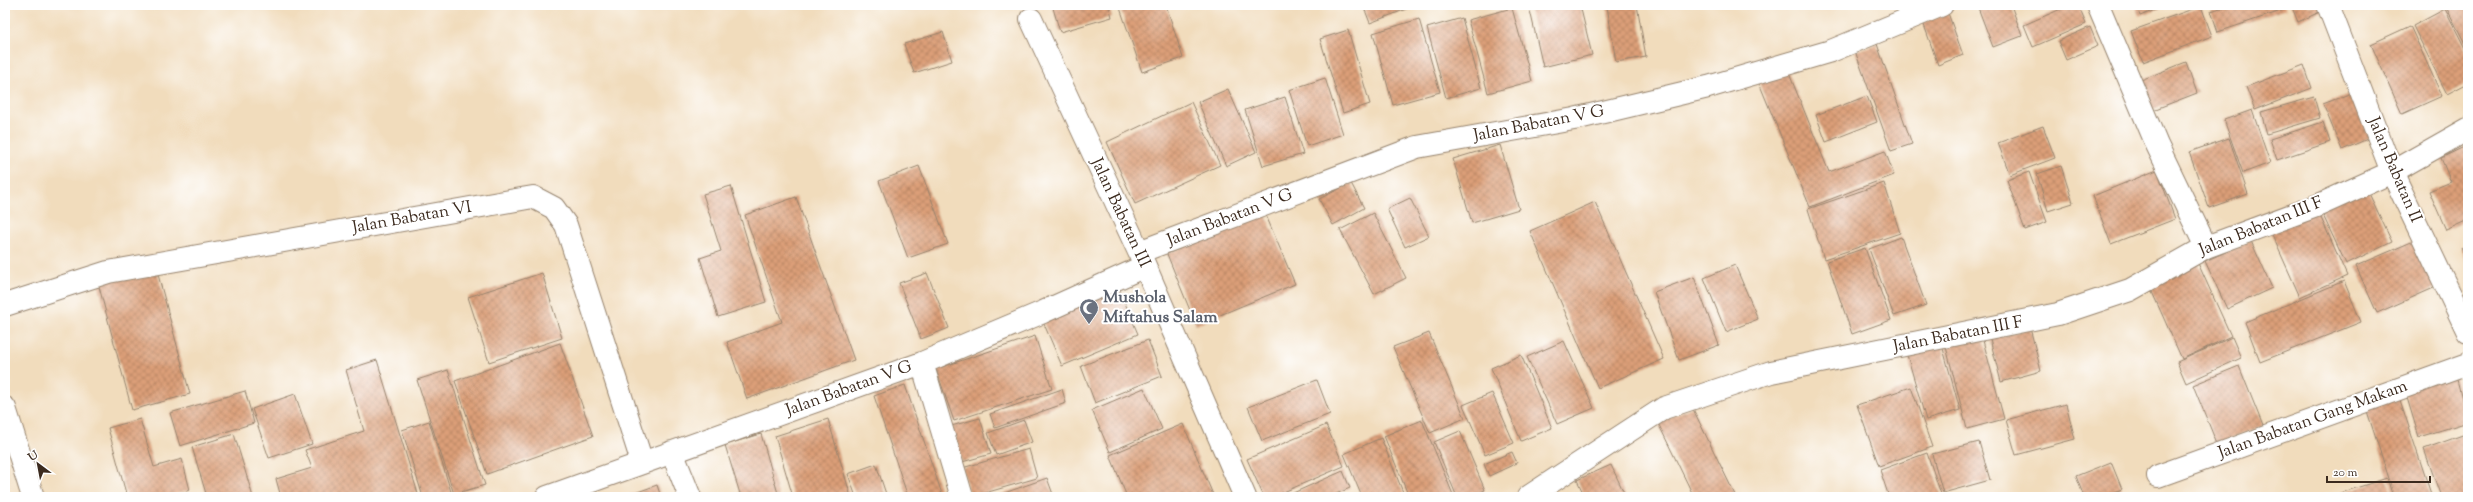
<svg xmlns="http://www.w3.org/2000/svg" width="2473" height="502" viewBox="0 0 2473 502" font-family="'Sorts Mill Goudy',serif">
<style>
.building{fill:url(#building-cross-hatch)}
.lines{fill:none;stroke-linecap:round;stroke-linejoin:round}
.minor-casing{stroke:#96836d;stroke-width:24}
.minor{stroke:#fff;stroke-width:22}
.labels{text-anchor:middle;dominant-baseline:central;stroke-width:4;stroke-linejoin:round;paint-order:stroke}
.street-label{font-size:17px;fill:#3b2a1e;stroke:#fff}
.worship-label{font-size:17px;font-weight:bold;fill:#5b616d;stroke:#fff;text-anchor:start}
</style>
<defs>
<pattern id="building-cross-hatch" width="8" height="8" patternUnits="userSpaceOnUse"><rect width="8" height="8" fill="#dc9f78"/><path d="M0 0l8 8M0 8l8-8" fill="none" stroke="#b48262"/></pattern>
</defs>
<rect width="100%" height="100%" fill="#fff"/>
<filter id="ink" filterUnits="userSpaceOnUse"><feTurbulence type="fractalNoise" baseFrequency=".025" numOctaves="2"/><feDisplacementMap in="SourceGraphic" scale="8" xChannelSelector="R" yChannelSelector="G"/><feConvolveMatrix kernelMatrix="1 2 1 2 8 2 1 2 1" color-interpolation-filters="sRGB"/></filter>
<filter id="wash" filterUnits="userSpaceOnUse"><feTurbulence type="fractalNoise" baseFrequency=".012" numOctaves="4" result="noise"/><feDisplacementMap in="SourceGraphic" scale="16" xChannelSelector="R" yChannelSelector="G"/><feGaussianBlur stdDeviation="0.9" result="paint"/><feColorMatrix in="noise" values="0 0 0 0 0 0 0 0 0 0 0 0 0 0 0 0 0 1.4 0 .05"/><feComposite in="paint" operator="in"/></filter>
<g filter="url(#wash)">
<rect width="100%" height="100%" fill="#f1dcbc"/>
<g id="blocks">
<!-- building -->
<path class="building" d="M1063,5H1109L1112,17L1060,32L1053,8Z
M1119,5H1166L1183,58L1142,72Z
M1363,5H1408L1409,8L1370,23Z
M1580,5L1592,55L1543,67L1529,6Z
M1637,5L1646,57L1616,62L1607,6Z
M1977,5H2011L2022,36L1993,47Z
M2070,5H2078L2086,24L2033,47L2024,25Z
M2136,5H2168L2140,16Z
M2230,5H2285L2287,9L2218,32L2211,11Z
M2291,5H2322L2324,10L2298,22Z
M2449,5H2468V49L2446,7Z
M2201,6L2212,36L2143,62L2131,31Z
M1512,8L1532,81L1488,93L1468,20Z
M2445,9L2468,54V83L2447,94L2413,26Z
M1948,13L1963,55L1938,65L1923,22Z
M1462,18L1481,88L1446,98L1427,28Z
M1419,19L1440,92L1393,105L1373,33Z
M2410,26L2442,96L2402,114L2371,44Z
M2090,27L2098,46L2066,60L2058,41Z
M1348,30L1370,104L1343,113L1320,39Z
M943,32L952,61L914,73L904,44Z
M1877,44L1912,144L1891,151L1855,51Z
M2186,62L2197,93L2148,112L2136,82Z
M2304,65L2312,88L2255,110L2246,87Z
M1786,66L1829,172L1885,151L1894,175L1810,207L1757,78Z
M1325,78L1343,134L1307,146L1289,90Z
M1228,89L1256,152L1226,166L1198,102Z
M2354,92L2372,137L2342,150L2323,104Z
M1867,96L1877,122L1826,142L1816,115Z
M1285,97L1303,154L1263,166L1245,110Z
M2314,97L2320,118L2267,134L2261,112Z
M1191,102L1220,165L1135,204L1107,142Z
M2252,110L2270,163L2243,173L2224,120Z
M2323,122L2330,142L2277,160L2270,139Z
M2043,126L2055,158L2010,175L1998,143Z
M2229,138L2248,194L2209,208L2189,152Z
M1500,145L1519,209L1472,223L1453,159Z
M2466,146L2468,220L2446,230L2429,191L2451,182L2441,158Z
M919,166L948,244L908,258L879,181Z
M2061,166L2073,203L2048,211L2037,174Z
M2157,170L2175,219L2111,244L2093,196Z
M2029,172L2047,222L2025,230L2007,180Z
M1351,183L1364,208L1333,225L1319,199Z
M1884,183L1900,233L1824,259L1808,209Z
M731,186L766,302L718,317L700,258L721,251L703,194Z
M2366,187L2392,242L2346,264L2320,209Z
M796,197L854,360L747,399L727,342L782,322L745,215Z
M1410,198L1429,236L1405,247L1387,209Z
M1595,202L1664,359L1598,388L1530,231Z
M2317,209L2347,276L2300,297L2270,230Z
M1265,213L1295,284L1196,325L1167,254Z
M1373,213L1406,278L1374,294L1340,230Z
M1901,237L1926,305L1894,316L1869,249Z
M2416,240L2436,287L2377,313L2356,266Z
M2251,241L2272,288L2227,309L2205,261Z
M2468,244V262L2461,248Z
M1865,248L1891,320L1852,334L1827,261Z
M2197,261L2231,336L2182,359L2148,283Z
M1735,265L1758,319L1726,332L1704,278Z
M156,267L190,394L132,410L98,283Z
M542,273L562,338L489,362L468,297Z
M927,273L949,328L921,339L899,283Z
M1694,277L1719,345L1679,360L1654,292Z
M2344,281L2361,322L2260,362L2245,322Z
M1117,284L1138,334L1062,366L1041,317Z
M2030,328L2041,371L2001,382L1990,339Z
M1429,333L1465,418L1430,433L1393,347Z
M1981,333L2004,419L1967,429L1945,343Z
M1035,336L1052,389L954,421L936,369Z
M2232,337L2241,358L2186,383L2177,362Z
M1148,340L1162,376L1095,403L1081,366Z
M1564,341L1594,408L1557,424L1527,357Z
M560,343L593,436L487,474L455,381Z
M1942,345L1960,410L1926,420L1907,355Z
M1521,355L1552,428L1521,441L1491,368Z
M377,360L419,497H281L276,479L312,468L305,450L364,431L346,370Z
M2239,366L2263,426L2217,444L2193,385Z
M448,370L485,485L454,494L417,380Z
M2455,372L2468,422L2419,437L2404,388Z
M1317,380L1330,414L1262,441L1248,407Z
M905,385L926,447L943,497H908L874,396Z
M1911,387L1932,447L1879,466L1857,405Z
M1144,388L1162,429L1110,452L1092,410Z
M1062,389L1066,403L995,428L990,414Z
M245,391L254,423L180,446L170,413Z
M1492,393L1514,443L1485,455L1463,405Z
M295,394L312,444L269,458L252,409Z
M2398,394L2432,497H2395L2365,405Z
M2066,404L2075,439L2016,455L2006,420Z
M1692,407L1736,497H1694L1658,423Z
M980,418L991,454L962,462L951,426Z
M140,419L154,467L182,459L190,490L166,497H127L108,428Z
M828,419L851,497H793L775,436Z
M1024,420L1032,442L996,455L988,433Z
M1422,420L1454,497H1409L1384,436Z
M429,421L452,495L446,497H423L402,430Z
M1183,424L1214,497H1127L1110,455Z
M1326,425L1344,466L1272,497H1264L1247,459Z
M1460,431L1485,490L1469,497H1457L1434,442Z
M2468,433V497H2441L2424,449Z
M234,434L253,497H207L192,447Z
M761,434L779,497H741L725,445Z
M1381,438L1405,497H1362L1344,454Z
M1979,442L1990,480L1943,493L1932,454Z
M1029,449L1037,478L971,497L962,468Z
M1512,452L1517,463L1489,476L1484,464Z
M1927,453L1942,497H1889L1880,470Z
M2111,462L2122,489L2102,497H2084L2076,476Z
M876,464L887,497H856L848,474Z
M1611,465L1626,497H1585L1577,480Z
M1343,471L1350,488L1329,497H1284Z
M1047,478L1054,497H993Z
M2387,478L2393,497H2328Z
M657,485L661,497H624Z
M1576,493L1578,497H1567Z"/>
</g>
</g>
<g filter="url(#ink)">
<use href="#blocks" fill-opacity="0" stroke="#96836d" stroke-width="1"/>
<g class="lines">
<defs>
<path id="minor" d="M2098,5L2157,145L2206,247
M2328,5L2392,172L2468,332
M1031,19L1139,252L1245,497
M1139,252L1417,147L1574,119L1708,87L1831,51L1942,5
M5,305L108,272L533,197L554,208L566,225L642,462
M922,363L962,497
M5,408L33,497
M672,452L690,497
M2158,476L2468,364
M547,497L922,363L1043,312L1145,266
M1528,497L1664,408L1771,372L2058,314L2130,290L2206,247L2319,205L2392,172L2468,129"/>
</defs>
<!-- minor casing -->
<use href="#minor" class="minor-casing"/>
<!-- minor -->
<use href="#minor" class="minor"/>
</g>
</g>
<!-- icons -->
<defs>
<symbol id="mosque-pin" viewBox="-11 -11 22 30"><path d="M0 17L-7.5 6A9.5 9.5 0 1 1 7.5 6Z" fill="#6b7280" stroke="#fff"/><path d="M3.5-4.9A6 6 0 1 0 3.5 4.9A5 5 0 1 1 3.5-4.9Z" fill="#fff"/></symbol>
</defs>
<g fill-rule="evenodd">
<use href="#mosque-pin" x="1078" y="297" width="22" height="30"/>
</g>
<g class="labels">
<!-- street labels -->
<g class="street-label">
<text transform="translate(1539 124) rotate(-11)">Jalan Babatan V G</text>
<text transform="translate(2394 170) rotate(67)">Jalan Babatan II</text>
<text transform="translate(1120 213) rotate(65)">Jalan Babatan III</text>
<text transform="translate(412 218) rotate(-10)">Jalan Babatan VI</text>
<text transform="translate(1230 218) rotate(-21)">Jalan Babatan V G</text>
<text transform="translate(2261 227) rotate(-22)">Jalan Babatan III F</text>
<text transform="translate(1958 335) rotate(-11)">Jalan Babatan III F</text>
<text transform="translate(849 389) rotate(-20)">Jalan Babatan V G</text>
<text transform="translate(2313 420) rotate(-20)">Jalan Babatan Gang Makam</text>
</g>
<!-- worship labels -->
<g class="worship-label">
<text x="1103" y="298">Mushola<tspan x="1103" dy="20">Miftahus Salam</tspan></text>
</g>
</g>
<!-- margin -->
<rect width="2473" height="502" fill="none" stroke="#fff" stroke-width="20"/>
<!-- north arrow -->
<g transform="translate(38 464) rotate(328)" stroke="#ffffff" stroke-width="3" paint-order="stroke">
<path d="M0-3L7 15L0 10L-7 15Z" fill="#3b2a1e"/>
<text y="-6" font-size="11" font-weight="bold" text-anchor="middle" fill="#3b2a1e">U</text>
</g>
<!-- scale -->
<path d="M2327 476v6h103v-6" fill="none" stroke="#3b2a1e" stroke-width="2"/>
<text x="2333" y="476" font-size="12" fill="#3b2a1e" stroke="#ffffff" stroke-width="3" paint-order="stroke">20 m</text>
</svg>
